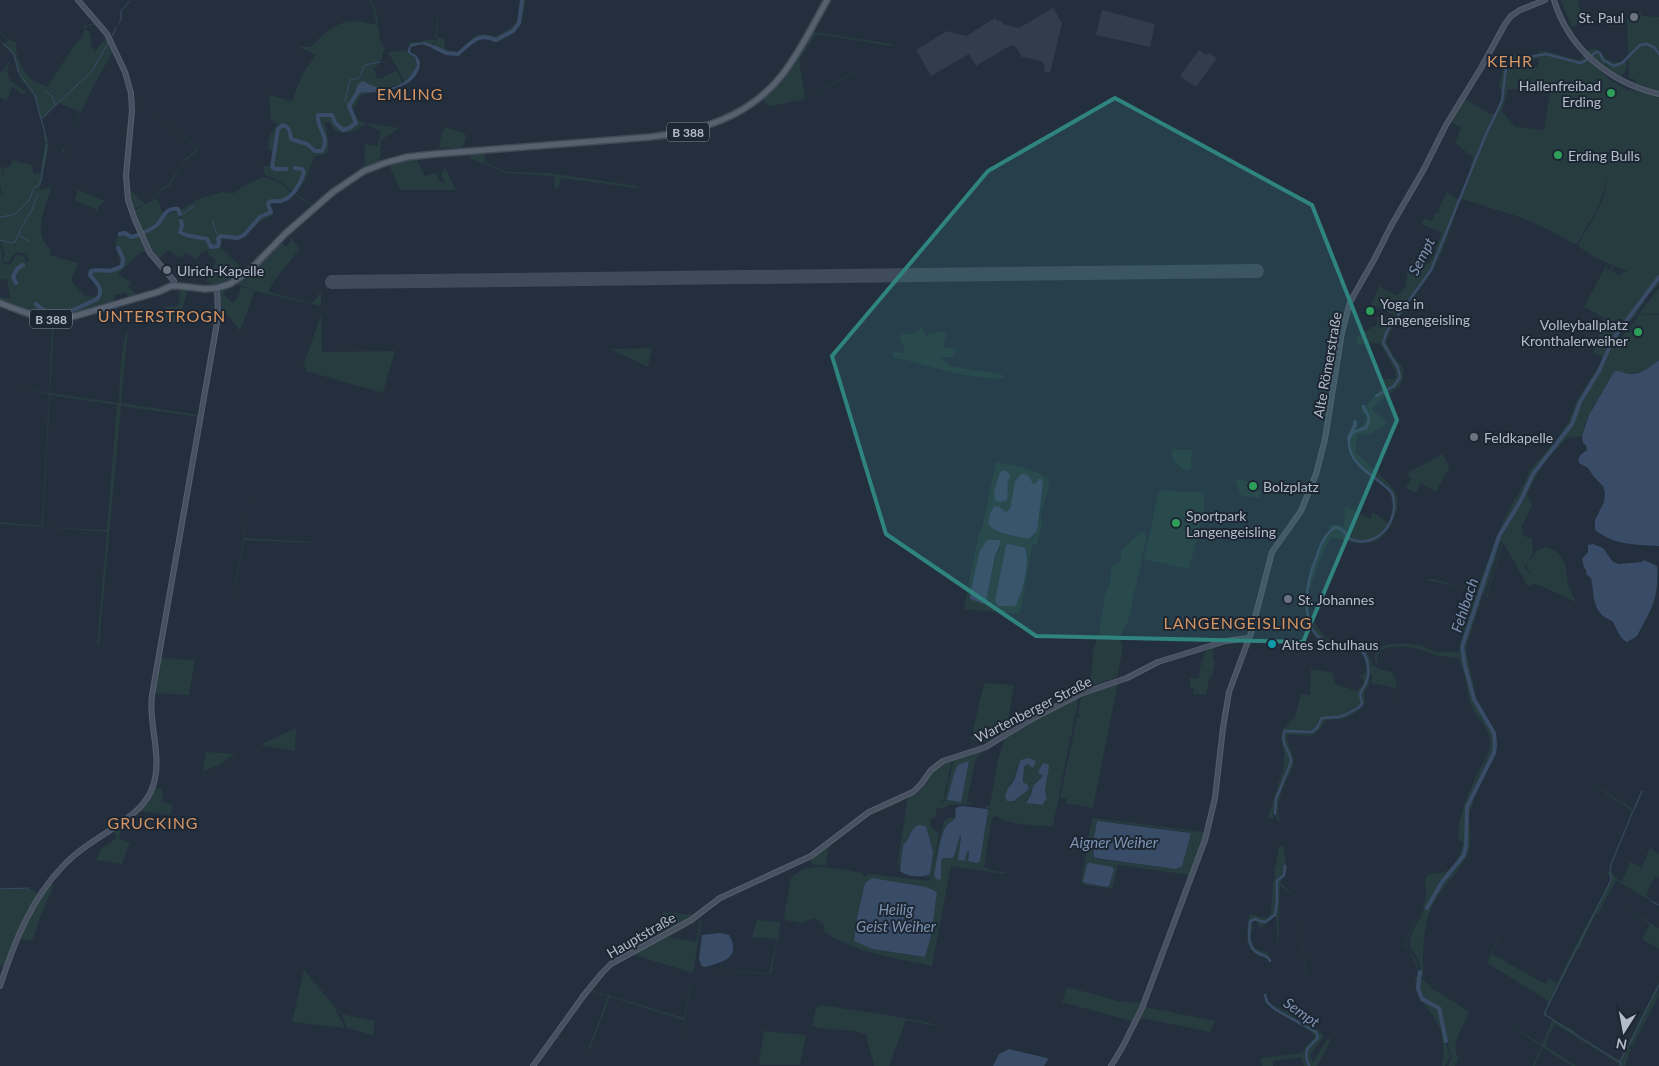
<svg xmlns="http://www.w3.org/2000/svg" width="1659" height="1066" viewBox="0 0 1659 1066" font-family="Lato,sans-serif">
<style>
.airport{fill:#323c4b}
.green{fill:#263c3f;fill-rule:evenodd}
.water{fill:#394c67}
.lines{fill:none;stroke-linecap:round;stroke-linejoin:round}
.stream{stroke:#394c67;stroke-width:1}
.canal{stroke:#394c67;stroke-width:2.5}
.river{stroke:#394c67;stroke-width:4}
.runway{stroke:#3f4a5a;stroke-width:14}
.secondary-casing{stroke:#565f6c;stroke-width:6}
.primary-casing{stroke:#414a57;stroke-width:8}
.secondary{stroke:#465061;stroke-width:4}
.primary{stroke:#56606e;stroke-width:5}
.marked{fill:#308480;fill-opacity:0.2;stroke:#308480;stroke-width:4;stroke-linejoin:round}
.worship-dot{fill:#6b7280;stroke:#1d2633;stroke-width:2}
.leisure-dot{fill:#2e9e5b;stroke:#1d2633;stroke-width:2}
.culture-dot{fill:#0f9aa8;stroke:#1d2633;stroke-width:2}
.labels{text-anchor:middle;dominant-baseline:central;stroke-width:4;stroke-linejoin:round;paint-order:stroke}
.shield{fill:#1d2633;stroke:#878f9c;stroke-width:1}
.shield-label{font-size:12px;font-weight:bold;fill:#b4bcc9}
.poi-label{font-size:14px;fill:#b4bcc9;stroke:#1d2633;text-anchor:start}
.street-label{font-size:14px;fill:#b4bcc9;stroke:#1d2633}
.water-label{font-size:15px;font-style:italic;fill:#7c92b1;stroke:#1d2633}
.quarter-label{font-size:16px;letter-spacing:1px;fill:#d59563;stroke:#1d2633}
</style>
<rect width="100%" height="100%" fill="#242f3e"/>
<!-- airport -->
<path class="airport" d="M1053,8L1062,23L1050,73L1044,71L1045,67L1042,61L1022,57L1016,47L1011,45L976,66L969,54L931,76L916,50L947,31L966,36L995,18L998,21L1000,20L1003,24L1019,28Z
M1102,10L1155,24L1150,47L1096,35Z
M1199,50L1206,55L1209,53L1217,58L1196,87L1180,76Z"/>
<!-- green -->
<path class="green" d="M370,0H371L376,11L378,24H376L378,26L380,39L385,50L383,51C382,62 381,61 374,69L377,79C384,79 389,72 397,71L403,84L380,89L365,83L357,86L356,93H360L366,91L377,92L361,95L353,111L359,121L366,123C356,132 347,135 334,130L329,122L325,123L328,139V151L324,155H318L315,156L304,182L294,192L312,205L329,190L361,169L362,161V170L312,206L300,198L281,182L265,175L263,166H270L273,153L268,149C268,138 271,130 280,123H275L271,119L269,95L292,101L303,73L316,55L299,47H310C322,36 336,21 354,21C362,21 367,24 376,24L374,11Z
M521,0H525V4C522,29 518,32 495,43L492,39L481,37L458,54L443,53L434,46L437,38H435L438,10L437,37L444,39L445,48L450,51L457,52C474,42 472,28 495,37C515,27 520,24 521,0Z
M829,0H830L813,30L814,32L892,44L891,46L816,34L799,60L805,98L853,73L865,71L857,72L802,100L770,106C765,105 763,101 764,96L798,56L811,33H814L811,32Z
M1561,0H1578L1582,22L1572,27Z
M1631,13H1641V16L1659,17V91L1641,87L1632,82V81L1636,83V80L1629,78L1627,21L1628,14Z
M96,23L97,24L87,26L85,29L90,32L89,36L92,40L90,46L95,51L93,54L106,38H108L114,50L96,81L64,148L65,157L62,150L68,140L80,112L59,103L42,120L48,143L44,141V131L34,96L32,93H29L31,92L26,84H24L17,70L13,55C0,80 11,79 27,93L22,94L12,87L0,119L6,102L5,100L0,97V72L3,70L13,55L0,42V41L3,43H7V38L0,33V32L13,42H16C14,52 22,70 29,77C34,81 41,84 47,87L74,46L81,39L85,29L83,26Z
M427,40H435L433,46L422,42L410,45L407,50L415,57L417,65L412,76L405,82L388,52L407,50L409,43Z
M1594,48L1599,50C1605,60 1615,68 1626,58L1627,68L1620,79L1594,61L1586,51Z
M1540,51C1554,51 1567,59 1581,60L1583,58V55L1609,79L1627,90L1618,84L1628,90L1640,91L1637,92L1659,97V283L1652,292L1649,293L1636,315L1621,332L1614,344L1617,345L1624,334L1638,317L1637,316L1659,288V314L1645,313L1639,316L1647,314L1659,315V360C1651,366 1642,374 1630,374C1625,374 1623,371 1619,371L1609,380L1601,396L1595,403L1584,426L1582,436L1567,438L1544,462L1527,494L1532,506L1521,528L1524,530L1522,535L1532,539L1533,554L1525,566V569L1532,576C1531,573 1526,569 1527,566C1527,562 1531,559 1533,556C1541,543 1552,546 1561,557C1569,568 1565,576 1569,587C1571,592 1574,597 1576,602L1539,585L1533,584L1528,587L1511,556L1503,543L1487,595L1491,600L1486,597V595L1502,543L1501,541L1484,595L1465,589L1473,590L1475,588L1467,586L1463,588L1423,579H1434L1462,588L1467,585L1478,586L1506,515L1526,480L1529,471L1558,438L1569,421L1577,400L1600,364L1602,357L1593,353L1604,319L1594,312L1584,307L1607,264H1608L1606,269L1610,271L1612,266L1614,267L1611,272L1614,273L1618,269L1616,274L1619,276L1622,271L1625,273L1627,271C1613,265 1588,256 1578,245L1602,202L1608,177L1599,205L1577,244H1574L1545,228L1520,217L1458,198L1465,189L1473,157L1455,143L1461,127L1450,122L1465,98L1489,114H1494C1500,104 1504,96 1499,85C1502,81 1501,77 1502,72C1504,65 1509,59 1515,54L1518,55V58L1511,67L1510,70L1512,69L1514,70L1517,68L1537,67L1540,58L1526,61L1520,60L1522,55H1528L1530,58L1538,56ZM1549,88L1554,89L1550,92L1544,130L1516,127L1502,112L1508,89L1543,90Z
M134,102L142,105L193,144L198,150L183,163L171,184L146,202L170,182L185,159L196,150L193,145L143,106L134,103L128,173L129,189L145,204L135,209H133C121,184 131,131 133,103Z
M367,123L399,128L381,140L380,161L408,154L428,152L430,149L424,140L430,147L431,151L429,153L364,169L365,144L378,146L381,131L369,126Z
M446,127L465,134C467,139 464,145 460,148H439L442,131H444Z
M45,142L49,144L40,189L34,191L52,187C46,207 31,234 51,250L49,255L78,263L71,281L85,296L94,297L99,295V290L88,274V270C99,265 108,272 119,266L121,262C116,252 113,242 120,231H123L130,235L139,233L148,252H141L118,274L131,282L128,287L138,295L128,298L126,293L114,295L115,302L76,315L52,317L24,311L23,309L0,301V297L10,299V297L7,280L0,279V245C3,252 1,258 4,264L8,265L13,262L15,256L18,255L24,256L26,262L20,266L29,261L25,254L19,252L14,254L11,259L6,263L3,259L5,254L0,241V194L2,193L0,184V168L3,167L1,174L2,175L4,168L10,166L13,160L31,165L33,166V173L40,174Z
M568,145L571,147L486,152L484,162L507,172L549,173L637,186L638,188L561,178L558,188L555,189L554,176L506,173L472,159L469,156L470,152Z
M419,157L420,158L417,161L425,176L436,173L440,182L442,181L443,183L445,182L441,175L445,168L456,190H400L388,163Z
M263,177C273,179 288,185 292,195L280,202H273L270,206L274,215L260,221L244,238L236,240L222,239L221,248L245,271L272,243L289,227L250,268L231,281L215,286L206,281L216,262L215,259L207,254L209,250L202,252L196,259L186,253L179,258L168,250L157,262L153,255L135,218L138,217H135L134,211L154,199L158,200L161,209L166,216L172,212L179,211L180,222L182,221L179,211L201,198L223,192L234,193L239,190L241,187Z
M78,190L105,201L98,207V212L95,209L75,200Z
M1447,192L1452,196L1460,200C1451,226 1443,256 1427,279C1413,299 1395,318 1386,341L1393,355L1403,368V378L1400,386L1380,401L1372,410L1388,423L1369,435L1358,434L1355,452C1367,464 1389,480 1396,493C1403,509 1387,540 1370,543C1357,545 1343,540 1331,537L1320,559L1311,587L1306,589L1311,567L1329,530L1328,527C1335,522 1338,525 1344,527L1345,506L1370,519L1373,512L1388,523L1390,520C1406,468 1338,479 1349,433C1358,428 1368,426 1366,414L1361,413V412C1369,404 1374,395 1383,388L1384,380L1396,378V373L1380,343L1357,344L1356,339L1357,336L1361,337V331H1368V329H1371V327H1376L1378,316L1391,320L1394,315L1381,308L1370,305L1376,295L1379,286L1397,296L1405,288L1408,269L1411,268L1412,261L1430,263L1442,233L1421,224L1425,219L1432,221L1436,212L1439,213L1440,212L1438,210Z
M313,211L315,212L288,235L300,248L273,283L268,292L312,303L321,292V306L255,291L240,331L220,305V290L227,287L229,288L223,294L233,303L238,297L241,287L255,290L235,284L279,241L286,247L291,241L287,235Z
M174,288L188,289L178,324L165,320L166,306L177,307L180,300H178L180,293L179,291L171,289Z
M0,304L52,320L53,322L54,320L117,305L76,319L54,322L50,393L119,403C120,387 120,342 128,330L121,403L199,415V417L121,406L99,645H97L107,532L0,524V522L42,526L49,394L0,384L49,393L52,323L25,318L0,306ZM50,395L117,405L107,530L43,527Z
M321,314L322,352L395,351L383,393L306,371L307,368L303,367Z
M922,328L927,338L929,333L943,332L947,334L943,343L945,347L957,349L953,357H940L950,366L1003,375L1004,378C967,380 929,365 893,357V353L895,352L905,353L903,344L899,338L903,333L909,335Z
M652,348L648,367L611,349Z
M257,447L244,538L313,542V543L244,540L227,630L246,522Z
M1173,449L1193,450L1191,458L1192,466L1189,470L1184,471L1173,459L1171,454Z
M1442,454L1450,467L1442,480L1436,492L1421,483L1416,493L1408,489L1406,486L1412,479L1406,474Z
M996,462C1011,465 1037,469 1049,479L1048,491L1041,512L1042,525L1037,544L1032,545L1021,609L1020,613L1017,614L964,609L979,532L988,533L981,532ZM1021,474L1028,475L1033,484L1036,483L1038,479L1043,488L1038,526L1033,537C1019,538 997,536 989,523L993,507L1006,512L1010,509L1015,481ZM1009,544C1014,545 1022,545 1025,548C1032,554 1021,598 1015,606H1002L995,599L1006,545ZM1001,547L996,555L986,602L983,604L970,599L971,590L979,553Z
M1235,479L1259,483L1258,490H1261L1260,497L1259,498L1241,496Z
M1159,490L1204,493V512L1189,569L1144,559Z
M1141,532H1145L1146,539L1128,622C1123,630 1117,637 1123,646L1118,674L1115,678L1091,686L1089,683L1092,667L1093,650L1099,635L1105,595L1110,584L1111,567L1116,563L1121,562V551Z
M1475,595L1482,597L1467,644L1466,650L1477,701L1494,729L1497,739L1496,751L1494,757L1473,799L1474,801C1472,806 1470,811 1469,816C1469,828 1473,842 1468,854C1460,870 1447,882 1437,897C1422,920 1423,949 1423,975L1425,978L1421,976C1421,969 1420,963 1417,957C1414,952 1410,950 1410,944C1409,930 1423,918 1426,905C1421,916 1404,934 1407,947C1408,951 1412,954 1414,957C1417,962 1419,970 1419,976L1416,964L1405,945C1407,938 1408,932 1412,926C1416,918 1422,913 1424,905C1425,901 1426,896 1426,893C1426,884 1422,881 1429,874C1434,873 1440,873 1445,872C1455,868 1462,851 1463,842L1458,839C1458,815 1469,792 1479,770C1483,763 1489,754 1490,746C1492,729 1477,720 1471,705C1466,690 1466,672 1458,658L1434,655L1420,649L1406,647H1390L1381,650L1377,657L1378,664C1383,668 1389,668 1394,671C1404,677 1398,698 1395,707C1397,697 1405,675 1392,670C1385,667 1380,667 1375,661V655L1382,646L1399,643L1420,645L1437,652H1459L1461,640Z
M1307,620H1312L1326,638L1337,643L1360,647L1365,650L1372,662V666L1374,665C1386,676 1397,665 1396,688L1371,683L1372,675L1370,674L1369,685L1364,693L1365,702L1362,707L1354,714L1343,719L1326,720C1313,744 1309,733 1287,735C1286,746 1296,754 1293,766C1292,770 1290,773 1288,777C1282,788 1275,807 1280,820L1277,821L1276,813L1273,814L1274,819L1270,818L1267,820L1284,766V753L1281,737L1282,730L1295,717L1301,694L1310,695L1311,669L1333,673L1335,684L1357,691L1364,683L1363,679L1358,675L1363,676L1367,669C1364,654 1361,649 1345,652L1346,649C1323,645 1314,643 1307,620Z
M1214,648L1213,658L1215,662L1212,676L1209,679L1206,695L1193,694L1194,688L1190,687V678H1199L1200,668L1205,652Z
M159,658L195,660L189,695L154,693L152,712L159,754H158L152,709Z
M984,683L1014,685L1006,733C995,741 984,746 971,739Z
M1118,683L1093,808L1066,803L1067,799L1060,798L1077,717L1081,716L1078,713L1081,698L1084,694Z
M1077,697L1078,702L1071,737L1068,739L1070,740L1053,826C1037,826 1021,825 1006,821C1002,820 1000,817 995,816L992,818L991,823L984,867L995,871L1006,872L1005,874L951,866L932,966C896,958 855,953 823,931L824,925L817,919L814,918L801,923L785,920L784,916L791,878C807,859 840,870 862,873L864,877L869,874L930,881L944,821L951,817L954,818L953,823L948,824L941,860L943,858L954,856L960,834L961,837L958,860L963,861L966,859L967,851H969L968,859L969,862L979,863L988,817L986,806L990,805L998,759L1005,738L1024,725ZM1036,761L1031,768L1029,764L1025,765L1023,782L1028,785L1029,789L1014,801L1009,784C1018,778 1014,770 1019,763ZM1049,767L1045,790L1047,796L1038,805L1025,802L1031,795L1033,786L1043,776L1042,774ZM866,883L937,892L931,936L925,957L872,949L854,941L857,918Z
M296,728L295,751L261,745L262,744Z
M986,749L976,758L967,801L974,804L949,805L944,808H937L935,818H931L930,826L939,834L932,876L928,878L920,876L924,877L930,874L933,852L926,826L910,833L907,842L903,845L901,868L899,863L896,873L908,796L933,769L942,763L952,760L943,801L941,803L944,802L954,759Z
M206,752L235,754L217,766L203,771Z
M1583,778L1633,809L1641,790L1644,792L1641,793C1635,808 1610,858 1611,872L1616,878L1622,882L1630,862L1642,868L1650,847L1659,854V878L1656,876L1654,878L1646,895L1659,906L1616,880L1598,914L1596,913L1581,944L1582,946L1576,951L1546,1011L1547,1015L1564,1026L1574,1030V1032L1577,1035L1617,1060H1621L1627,1045L1631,1048L1625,1066H1618L1619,1064L1555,1024L1547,1039L1546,1046L1576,1066H1572L1542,1047L1535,1066H1533L1541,1046L1508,1024L1542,1044L1552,1020L1543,1014L1548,1002L1547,1000L1487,963L1503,926L1492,954L1545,984L1549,978L1557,983L1567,962L1611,879L1609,875L1603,870L1609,873L1611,862L1632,811Z
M154,788L162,789L163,802L172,804L171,815L139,811L149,799Z
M902,799L901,802L867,817L831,845L828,850L826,866L815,865L810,862C816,850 866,815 879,808C887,805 894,802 902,799Z
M1094,818L1205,832L1206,833L1171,927L1110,916L1106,915L1170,927L1190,875L1118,865L1112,889L1082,884L1081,881L1092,819ZM1102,821L1189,832L1179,869L1097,859L1093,853L1095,832Z
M116,827L121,829L119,839L130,842L122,864L96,860L101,849L117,838L112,830Z
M1279,846H1283L1287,870L1280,883L1296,897L1307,975H1305L1306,973L1296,897L1280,886L1278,953L1276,915L1261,928L1259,927L1256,921H1253L1252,933L1250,937L1254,948L1267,953L1270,958C1242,957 1246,934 1250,914L1267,918L1271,913L1273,883L1275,878L1274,868H1275Z
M49,885H54L39,921L32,941L20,939L32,911Z
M29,888L38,894L27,914L5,967L0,965V890Z
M1620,905L1659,928V949L1642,939L1650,924Z
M663,912L696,915L606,967V964L607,965L624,954L658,935Z
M702,915L695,922L669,937L696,942L700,922L702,919L693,973L631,954Z
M757,920L781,922L771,974L694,971L769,973L777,939L752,937Z
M292,951L319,983L341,1014L375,1021L373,1035L347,1028L342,1016V1015H341L319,983Z
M304,970L333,1005L345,1028L292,1022Z
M1416,976L1424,980L1433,989L1468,1011V1015C1462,1028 1450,1045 1459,1059H1458L1455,1066H1448L1451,1059L1447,1037L1444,1038L1450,1057L1445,1066H1442C1444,1053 1444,1036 1438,1024C1430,1007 1411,997 1416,976Z
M1659,982L1658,990L1659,997L1653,994L1658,997L1632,1047L1628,1044Z
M690,985H691L676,1066L684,1020L610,997L590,1049L569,1042L588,1048L589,1047L608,996L591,991L558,1035L559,1038L567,1041L558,1039L557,1036L591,990L684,1018Z
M1067,987L1118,1001L1143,1003C1137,1024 1122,1047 1110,1066L1134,1022L1062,1002Z
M1267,992L1268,1001L1272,1005L1288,1012L1300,1021L1317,1029L1324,1036L1310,1055L1313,1062L1327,1039H1331L1317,1066H1304L1301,1057L1273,1061V1066H1262L1261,1058L1302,1053L1306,1046L1315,1037L1310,1031L1270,1007L1265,1002V996Z
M1146,1003L1145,1007L1215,1021L1210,1032L1141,1018L1118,1059L1112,1066L1133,1030Z
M822,1005L892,1016L926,1022L945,1028L906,1020L889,1066H874C873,1057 866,1041 867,1035C850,1027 830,1032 812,1026L816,1008Z
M764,1031L806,1035L800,1065H762L759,1060Z"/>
<!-- water -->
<path class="water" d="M425,42L430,44L439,50L422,44L411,47L410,52C418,56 422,60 419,69C413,86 392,91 376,92C369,93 365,91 357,94L355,93L357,86L361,82L363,81C385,95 407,88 417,65L415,57L408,53V49L411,44Z
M1659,360V546C1634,544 1616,546 1595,530V520L1604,502L1605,493L1603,486L1594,477L1588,468L1579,463C1577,456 1582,454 1587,450L1586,445L1583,443L1582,436L1589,415L1614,372C1621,369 1623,374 1630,374C1641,375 1651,366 1659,360Z
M1003,471H1006L1011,476C1004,482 1010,493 1006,501L999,502L995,500L994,492L1000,472Z
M1021,474C1030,473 1030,479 1033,484L1036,483L1038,479L1041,478L1043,484L1037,531L1030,538C1020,538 992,533 988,523L990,514L994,506L999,507L1006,512L1010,509L1015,481Z
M987,540H998L1001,542L995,556L986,602L983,604L970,599V595L979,553Z
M1009,544L1024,547C1032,557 1022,596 1015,606H998L995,600L1006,545Z
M1593,544L1603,548L1613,562L1619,564L1642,562L1644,560L1657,566C1659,600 1651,609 1637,636L1627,642C1620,638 1618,632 1615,626C1613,619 1608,620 1603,616C1592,606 1594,591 1591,578L1586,574L1587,572L1584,567L1582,559L1588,552V545Z
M1028,758L1036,761L1033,768L1027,764L1024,767L1023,782L1028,785L1029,789L1014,801H1007L1005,798C1007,787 1010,787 1014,780C1017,774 1017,767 1021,760Z
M969,761L961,802L947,800L954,774L958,765Z
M1043,763L1048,764L1049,767L1045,790L1047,798L1042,805L1026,803L1031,795L1033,786L1043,776L1038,772Z
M963,806L987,809L988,812L980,861L977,863L968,861L969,851H967L965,861L958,860L961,837L960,835L954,856L952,858H943L941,860V878L939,880L936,879L934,875C937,862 939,840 945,828C949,820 958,823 955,810L957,807Z
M1098,821L1191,833L1182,866L1176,869L1095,858C1091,848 1095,833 1097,822Z
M918,825L926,826L933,852L930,874C922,878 907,877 900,871L903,845C911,839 908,831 918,825Z
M1090,863L1112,867L1114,870L1109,886L1107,887L1086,883L1083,881L1087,864Z
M872,878L926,887L937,892L931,936L925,957L872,949L854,941L857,918L865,883Z
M720,933L729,935C742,958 723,962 705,967L702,966L699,959L702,935Z
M1009,1049L1047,1058L1048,1060L1044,1066H993L999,1054Z"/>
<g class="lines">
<!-- stream -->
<path class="stream" d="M119,23L121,19V11L130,1
M112,36L116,28
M4,44L14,54L19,73L36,97V100L47,141
M45,91L52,96L55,105
M345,101L350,80L359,78L365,65L380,62
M347,103L349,106
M42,118L92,71L108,43
M181,215L194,206
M0,217L13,215L21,209L24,205L29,201L34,188L39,185L41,180L47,144
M213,221L214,227L219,237
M19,235L30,242
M0,240L12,243L15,242L21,228L32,210L38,194
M1634,810L1642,791
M0,889L29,888
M1651,901L1659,905
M1655,993L1659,985
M1629,1045L1654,994
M1621,1063L1544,1014L1611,880L1610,867L1633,811
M1621,1066L1620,1061L1628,1046"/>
<!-- canal -->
<path class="canal" d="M1376,396L1394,386L1400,377L1398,368L1383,343L1387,331L1431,270L1486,134L1502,101L1506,68L1517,59L1546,54L1580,63L1585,61L1596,52L1600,53L1603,60L1614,66L1622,63L1640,45L1646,44L1654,47L1659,54
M1344,532L1350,539C1355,541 1361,542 1366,541C1388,537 1399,512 1392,493C1378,477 1350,467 1349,444C1348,432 1355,431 1366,428C1371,419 1369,416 1363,407L1364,406
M1318,552C1322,543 1326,532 1336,527L1344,531
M1275,814L1276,799L1291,762C1291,751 1279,743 1285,731L1312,732L1317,728L1322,718L1338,717L1345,715L1358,708L1362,704L1360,694C1362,689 1366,685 1367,680C1370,673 1368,657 1362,651C1356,645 1340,648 1332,645C1295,632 1306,581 1318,553
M1270,961C1267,956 1265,956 1260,954C1246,948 1249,934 1250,921L1256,919L1260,921L1265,922L1275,915L1277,903V881L1284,875L1285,866
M1265,995L1267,1002L1276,1010L1316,1032L1318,1038C1307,1048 1303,1051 1309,1066"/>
<!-- river -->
<path class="river" d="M434,47L446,53L458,54C472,42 478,32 496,40L513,31L519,23L522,0
M286,169H275L272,167L278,129L283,125C290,127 290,133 291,139L307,144L315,151H322C331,137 316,129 318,115H332L335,123L343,130L349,128L356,123L349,106L359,90
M181,221L182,225L180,232L186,235L207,239L211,247L218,246L219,242L218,239L221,236L238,238L244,235L260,217L271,212L268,204L269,202C274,200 276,202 281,201C293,198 301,183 304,172L302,169L295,168
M120,234L125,233L131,237C137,236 152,229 157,225C164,218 165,207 178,209L180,214
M16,283L13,277L17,269L23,265
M36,304C55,324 77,308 97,299C105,290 96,283 90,275L91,271C105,268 106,275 122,266L123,258L118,248
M1349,438L1355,425V422
M1427,908L1442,882L1464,855L1466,845L1467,807L1494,753L1495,746L1494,733L1474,699L1465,666L1462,647L1499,536L1520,502L1533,474L1572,424L1580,402L1599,371L1613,339L1659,277
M1420,972L1418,988L1422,999L1439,1008L1446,1041"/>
<!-- runway -->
<path class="runway" d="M332,282L1257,271"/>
<defs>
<path id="secondary" d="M78,0L107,34L125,72L131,93L132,111L126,175L128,200L135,220L150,253L174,281L175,285
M1554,0C1569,49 1610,83 1659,94
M0,986C14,943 31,899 63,866C77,851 95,840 112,829C129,817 146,807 153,786C163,756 148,725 152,695L218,317L217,288
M533,1066L584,995L602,973L611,964L691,920L720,898L811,856L869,812L913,792L921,784L931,770L943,761L986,747L1028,721L1080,694L1127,678L1158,662L1226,641L1249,638
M1111,1066L1122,1048L1142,1008L1205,840L1215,798L1223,728L1229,692L1251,633L1272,552L1301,511L1316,474L1325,439L1342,332L1350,302L1375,258L1391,226L1424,169L1446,125L1481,68L1505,24L1511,16L1520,10L1545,0"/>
<path id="primary" d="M0,303C25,313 47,322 75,316L158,292L171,286H179L205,289L217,288L230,284L248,272L286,233L333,192L364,171L385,163L407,157L435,154L650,137C701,131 749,117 782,75C800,52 813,25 827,0"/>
</defs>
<!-- secondary casing -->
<use href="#secondary" class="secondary-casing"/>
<!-- primary casing -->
<use href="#primary" class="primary-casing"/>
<!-- secondary -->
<use href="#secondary" class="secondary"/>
<!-- primary -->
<use href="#primary" class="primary"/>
</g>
<!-- marked area -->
<path class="marked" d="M1115,98L1312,205L1397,420L1303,642L1036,636L886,534L832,356L988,171Z"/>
<!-- markers -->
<g class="worship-dot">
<circle cx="1634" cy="17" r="5"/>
<circle cx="167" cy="270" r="5"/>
<circle cx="1474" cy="437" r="5"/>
<circle cx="1288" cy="599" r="5"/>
</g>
<g class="leisure-dot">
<circle cx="1611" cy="93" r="5"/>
<circle cx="1558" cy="155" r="5"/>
<circle cx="1370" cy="311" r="5"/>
<circle cx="1638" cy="332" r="5"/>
<circle cx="1253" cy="486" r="5"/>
<circle cx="1176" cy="523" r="5"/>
</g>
<circle class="culture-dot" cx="1272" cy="644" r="5"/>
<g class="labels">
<!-- shield labels -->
<g class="shield">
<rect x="667" y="122.5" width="42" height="19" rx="4"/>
<rect x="30" y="309.5" width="42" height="19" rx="4"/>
</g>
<g class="shield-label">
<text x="688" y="132">B 388</text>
<text x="51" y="319">B 388</text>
</g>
<!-- poi labels -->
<g class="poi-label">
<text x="1624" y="17" text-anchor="end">St. Paul</text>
<text x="1601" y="85" text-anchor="end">Hallenfreibad<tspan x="1601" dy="16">Erding</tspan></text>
<text x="1568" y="155">Erding Bulls</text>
<text x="177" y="270">Ulrich-Kapelle</text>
<text x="1380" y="303">Yoga in<tspan x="1380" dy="16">Langengeisling</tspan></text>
<text x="1628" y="324" text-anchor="end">Volleyballplatz<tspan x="1628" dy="16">Kronthalerweiher</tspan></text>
<text x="1484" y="437">Feldkapelle</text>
<text x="1263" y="486">Bolzplatz</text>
<text x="1186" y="515">Sportpark<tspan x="1186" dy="16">Langengeisling</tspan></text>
<text x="1298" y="599">St. Johannes</text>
<text x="1282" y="644">Altes Schulhaus</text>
</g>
<!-- street labels -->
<g class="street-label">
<text transform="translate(1327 365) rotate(-80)">Alte Römerstraße</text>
<text transform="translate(1033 709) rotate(-27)">Wartenberger Straße</text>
<text transform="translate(641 935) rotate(-30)">Hauptstraße</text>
</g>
<!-- water labels -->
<g class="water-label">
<text transform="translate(1421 256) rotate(-63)">Sempt</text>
<text transform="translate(1464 605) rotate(-72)">Fehlbach</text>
<text x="1114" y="842">Aigner Weiher</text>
<text x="896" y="909">Heilig<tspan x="896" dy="17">Geist Weiher</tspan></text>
<text transform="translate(1302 1012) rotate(35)">Sempt</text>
</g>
<!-- quarter labels -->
<g class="quarter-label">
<text x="1510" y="60">KEHR</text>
<text x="410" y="93">EMLING</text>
<text x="162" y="315">UNTERSTROGN</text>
<text x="1238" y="622">LANGENGEISLING</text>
<text x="153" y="822">GRUCKING</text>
</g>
</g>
<!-- north arrow -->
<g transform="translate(1624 1031) rotate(191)" stroke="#1d2633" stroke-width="4" paint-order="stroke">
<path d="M0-4L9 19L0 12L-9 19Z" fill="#b4bcc9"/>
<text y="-8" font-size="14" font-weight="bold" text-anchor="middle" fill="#b4bcc9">N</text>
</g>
</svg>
